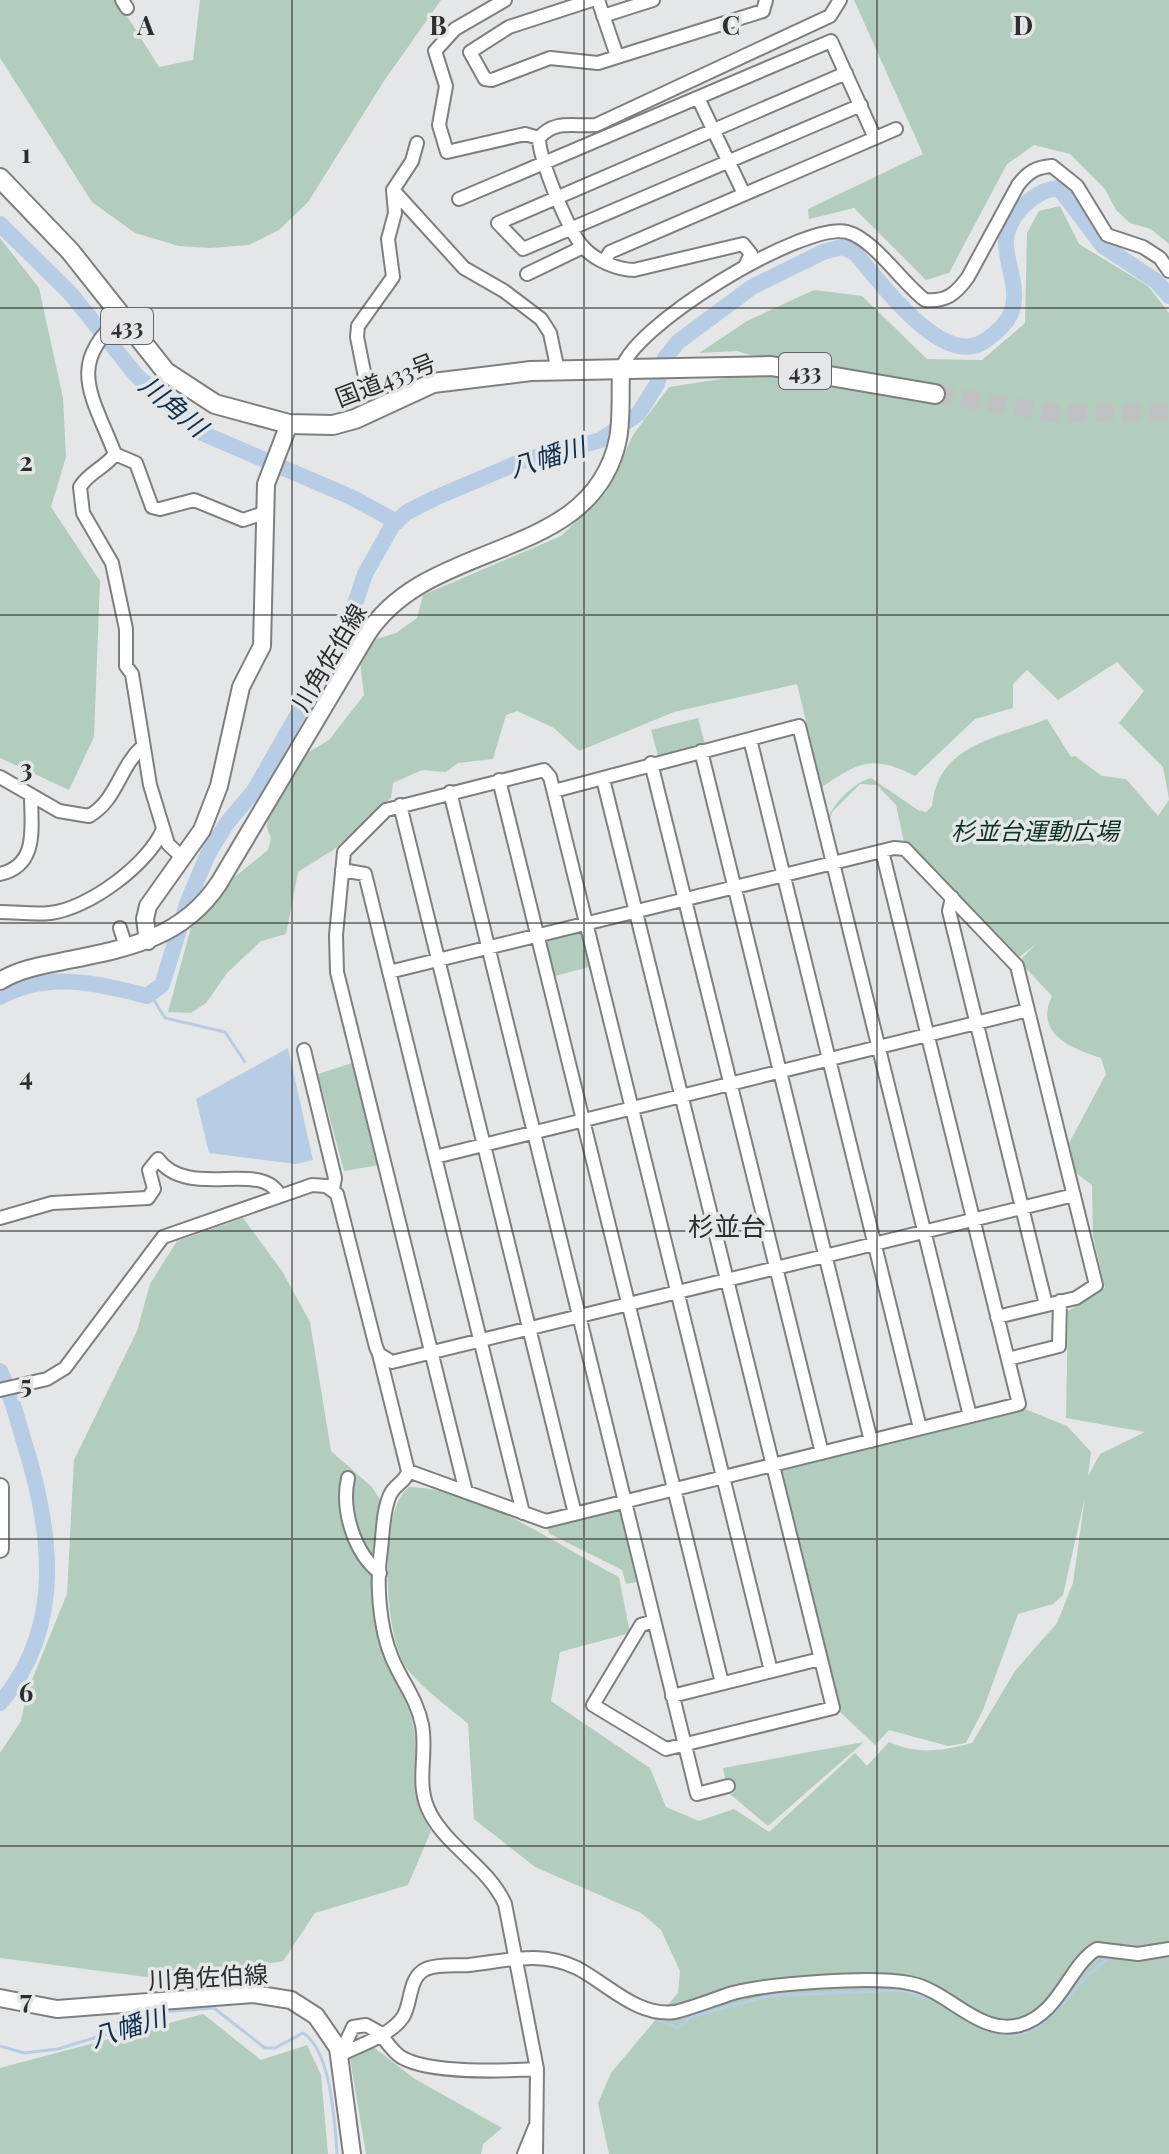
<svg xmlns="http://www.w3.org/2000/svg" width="1169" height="2154" viewBox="0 0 1169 2154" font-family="'Playfair Display','Noto Sans JP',serif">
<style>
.green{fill:#b2cdbd}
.water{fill:#b7cde5}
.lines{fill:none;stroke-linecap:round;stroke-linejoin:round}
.stream{stroke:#b7cde5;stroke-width:3}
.river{stroke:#b7cde5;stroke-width:16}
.highway-tunnel{stroke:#c0c1c2;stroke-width:18;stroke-dasharray:18 9;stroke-linecap:butt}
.minor-casing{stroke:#7e7f81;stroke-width:16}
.major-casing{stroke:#7e7f81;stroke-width:20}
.highway-casing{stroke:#7e7f81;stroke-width:22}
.minor{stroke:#fff;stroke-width:12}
.major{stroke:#fff;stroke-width:16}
.highway{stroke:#fff;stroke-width:18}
.grid{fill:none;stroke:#2d2e2e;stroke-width:2;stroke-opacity:0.55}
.labels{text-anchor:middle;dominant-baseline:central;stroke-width:7;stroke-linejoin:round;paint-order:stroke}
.shield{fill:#e5e6e7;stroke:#646566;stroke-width:2}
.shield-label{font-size:22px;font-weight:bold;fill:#2d2e2e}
.street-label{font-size:24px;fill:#2d2e2e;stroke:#e5e6e7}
.park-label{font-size:24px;font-style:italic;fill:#0c3421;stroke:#e5e6e7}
.water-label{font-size:26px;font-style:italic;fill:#0d3151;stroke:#e5e6e7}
.neighbourhood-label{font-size:26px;fill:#2d2e2e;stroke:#e5e6e7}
.grid-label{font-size:26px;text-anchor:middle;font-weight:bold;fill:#2d2e2e;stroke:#e5e6e7;stroke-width:7;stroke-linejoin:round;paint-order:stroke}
</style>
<rect width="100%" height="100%" fill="#e5e6e7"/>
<!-- green -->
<path class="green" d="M0,0H117L159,67L193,60L200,0H441L384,81L308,202L279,230L249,245L210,248L179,246L135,233L92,202L0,58Z
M854,0H1169V244L1151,229L1130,223L1116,210L1105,189L1070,154L1034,145L1007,164L949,273L926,280L854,208L809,219L808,209L923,154Z
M1060,206L1079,244L1148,286L1169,313V799L1163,767L1119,723L1144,691L1117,662L1058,700L1027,670L1013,684V708L975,719L915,776C873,754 859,762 822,787L797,684L674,712L579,751L554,728L517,711L506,715L493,759L458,763L446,772L422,770L393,783L391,798L336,848L298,872L286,934L261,941L227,973L206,1003L191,1013L168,1012L191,927L227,883L268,850L271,838L267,828L268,813L307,753L329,740L364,695L360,662L373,640L396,633L417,618L423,595L561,536L606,493L633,435L669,387L747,375L765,359L737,351L699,353L747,321L814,290L862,296L927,359L982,360L1025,323L1027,233L1039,211Z
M0,238L39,288L63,398L66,457L51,507L100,581L94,737L69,790L0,758Z
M698,718L705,744L658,756L651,730Z
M1047,719L1071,757L1075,756L1102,776L1126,779L1158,816L1169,800V2154H609L598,2103L611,2073L678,1993L680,1971L661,1930L641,1913L535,1867L474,1819L468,1724C449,1707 424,1690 408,1670C384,1641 377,1510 409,1487C484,1490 554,1544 619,1577L630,1633L560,1652L551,1701L650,1768L666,1807L699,1821L734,1809L769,1832L855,1753L867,1766L889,1742C918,1755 942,1751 972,1743L1015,1671L1057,1623L1073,1583L1085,1497L1063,1595L1053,1604L1018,1614L983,1710L966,1743L948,1746L889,1730L875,1745L838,1710L779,1475L782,1469L1025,1409L1067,1426L1091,1452L1088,1476L1100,1454L1145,1432L1066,1418L1068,1311L1105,1288L1093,1236L1092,1185L1075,1172L1069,1143L1106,1074L1101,1058C1071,1048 1034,1034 1052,996L1019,961L1037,943L1017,959L904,842L896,805L877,785L860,784L833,811L827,825C826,809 855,781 871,778L918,810L926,812L932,806C938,743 998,739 1047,719Z
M579,931L586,934L593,966L551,977L543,945L547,938Z
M355,1062L380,1165L344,1171L318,1074Z
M243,1218L282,1271L310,1322L331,1451L372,1487L380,1500C372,1549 365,1604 382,1652C390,1678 408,1698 413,1725C422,1768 402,1786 431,1831L408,1885L315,1913L283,1961L170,1980L0,1958V1753L21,1721L27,1692L67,1594L74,1460L137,1331L150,1284L177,1241Z
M617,1509L624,1513L641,1581L626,1584L622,1570L550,1534L545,1525Z
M864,1742L768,1826L730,1794L734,1792L730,1778H725L723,1768Z
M203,2014L261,2060L307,2045L321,2075L328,2154H0V2068Z
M372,2046L415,2079L502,2128L483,2144L481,2154H366L350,2058Z"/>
<!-- water -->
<path class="water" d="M288,1048L313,1160L296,1164L209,1153L196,1099Z"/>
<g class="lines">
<!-- stream -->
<path class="stream" d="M150,994L165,1018L225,1032L245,1062
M932,1985L960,2001
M949,2008C1042,2074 1046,2003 1111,1956
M632,2009L678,2028L691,2017L768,1996L901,1990L935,2000
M0,2046L24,2053L58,2049L120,2030L160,2012L214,2008L265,2048H275L303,2033C331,2050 335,2123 337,2154"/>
<!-- river -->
<path class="river" d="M0,224L70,293L136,375L202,433L351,497L397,522
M0,997C48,971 97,983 147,996L162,985L188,901L209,852L227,823L254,791L347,628L365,574L392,526L407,512L435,498L522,461L601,440L639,413L657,384L665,358L678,342L752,287L823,252L842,247L854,252C879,279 943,372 986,340C996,333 1006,325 1011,313C1021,288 1005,265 1006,240C1008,215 1036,189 1059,188L1103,246L1156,281L1169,296
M0,1371C10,1391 16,1414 22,1435C51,1525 67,1626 0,1703"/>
<!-- highway-tunnel -->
<path class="highway-tunnel" d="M935,394L1053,413L1169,412"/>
<defs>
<path id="minor" d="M122,0L127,8
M505,0L455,29L435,51L446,86L439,125L447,152L525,134L539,138
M592,0L509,27L470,52L485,79L492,80L550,58L598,63L763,11L766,0
M598,0L617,56
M603,16L653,0
M846,73L498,223L523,249L861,105
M698,98L744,194
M393,190L464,268L504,291L541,319L550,333L558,371
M459,199L831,41L875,138
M604,261L610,252L896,129
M745,266L751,254L743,244L634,270C618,270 595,260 584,248C569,233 539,159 539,138C555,119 574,127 596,125L830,16L840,0
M527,274L583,247
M121,318C65,364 93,397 115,454C105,468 89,472 80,487L83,513L112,563L126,629V666L132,674L150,785L168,844L183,858
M621,372C627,328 804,221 847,232C874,239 902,283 925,300C946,302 956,294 968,277L1018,185C1028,172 1036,167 1052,166L1077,186L1107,235L1143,247L1160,258L1169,271
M365,377L357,337L358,326L393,277L388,239L395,213L393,190L412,161L417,143
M115,454L136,463L152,507L160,509L194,500L243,520L264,513
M750,739L920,1428
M701,751L871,1441
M651,763L822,1453
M0,777L59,811L89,816C117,800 119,768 142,747
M603,779L833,1708L666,1749L593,1705L641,1625L654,1621
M499,780L722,1683
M554,791L799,726L970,1416
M450,792L697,1794L728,1786
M400,805L575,1514
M342,870L365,874L523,1513
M0,874C39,865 31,827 31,795
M952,897L949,911L1046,1305
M0,912C17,912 34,915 50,913C88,909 149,864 163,829
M120,928L126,947
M389,972L894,848L905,849L1017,966L1096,1285L1076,1298L997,1317
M304,1050L335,1178L333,1189
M435,1157L1028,1010
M0,1218L52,1203L148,1198L154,1189L149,1170L158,1159C189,1201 262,1158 280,1196
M379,1354L408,1471L546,1521L1019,1404L882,851
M1008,1359L1059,1346L1060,1301
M0,1390L47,1379L65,1368L163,1237L312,1185L326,1186L337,1194L376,1347L379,1354L392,1362L1074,1195
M408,1471C406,1482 395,1484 390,1495C383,1510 383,1532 381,1549C376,1582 379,1627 392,1658C402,1682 417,1699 422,1725C428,1756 414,1785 431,1815C450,1849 489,1868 505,1904L537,2069L536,2154
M348,1478C341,1510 354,1553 380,1573
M466,1492L337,972L336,935L344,852L386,810L544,770L550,777L771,1671
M672,1696L820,1659
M380,2034C387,2042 393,2052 401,2057C429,2074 505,2071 537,2069
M340,2055C359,2045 390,2036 403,2017C412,2003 408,1977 426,1969C438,1964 455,1966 469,1965C506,1961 540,1950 577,1968C608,1984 637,2017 675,2012C695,2007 714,1999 733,1993C771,1983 872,1976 909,1983C949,1990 978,2036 1020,2025C1060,2014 1069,1965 1097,1949L1138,1954L1169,1949
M340,2055L353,2027L366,2025L382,2034
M524,2154L535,2127"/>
<path id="major" d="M148,941L145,919L148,906L202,830L219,786L241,687L262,646L266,484L289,424
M0,981C18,970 38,966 59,962C122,949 181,941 219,883L366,636C428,536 592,564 618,439C622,417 620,394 621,372
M0,1487V1549
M0,1998L57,2009L253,1994L291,2000L316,2016L338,2048L352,2154"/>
<path id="highway" d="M0,178L70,251L166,372L215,404L289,424L333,425L355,419L433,383L531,371L771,366L935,394"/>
</defs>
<!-- minor casing -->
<use href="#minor" class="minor-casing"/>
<!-- major casing -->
<use href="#major" class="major-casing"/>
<!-- highway casing -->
<use href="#highway" class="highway-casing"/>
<!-- minor -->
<use href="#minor" class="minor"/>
<!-- major -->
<use href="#major" class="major"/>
<!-- highway -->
<use href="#highway" class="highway"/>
</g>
<!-- grid -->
<path class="grid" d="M292,0V2154M584,0V2154M877,0V2154M0,308H1169M0,615H1169M0,923H1169M0,1231H1169M0,1539H1169M0,1846H1169"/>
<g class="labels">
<!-- shield labels -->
<g class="shield">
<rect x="101" y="308" width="52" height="36" rx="6"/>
<rect x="779" y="353" width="52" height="36" rx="6"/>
</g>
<g class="shield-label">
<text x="127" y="326">433</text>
<text x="805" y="371">433</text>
</g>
<!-- street labels -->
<g class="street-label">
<text transform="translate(385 379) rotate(-21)">国道433号</text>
<text transform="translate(328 657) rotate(-59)">川角佐伯線</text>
<text transform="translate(208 1976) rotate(-3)">川角佐伯線</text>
</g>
<!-- park labels -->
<g class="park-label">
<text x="1035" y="830">杉並台運動広場</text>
</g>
<!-- water labels -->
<g class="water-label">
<text transform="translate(174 405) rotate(40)">川角川</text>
<text transform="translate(547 456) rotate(-17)">八幡川</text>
<text transform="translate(128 2026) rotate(-17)">八幡川</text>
</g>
<!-- neighbourhood labels -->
<g class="neighbourhood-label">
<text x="727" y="1225">杉並台</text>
</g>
</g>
<g class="grid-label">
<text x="146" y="35">A</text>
<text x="438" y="35">B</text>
<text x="731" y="35">C</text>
<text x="1023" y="35">D</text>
<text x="26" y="163">1</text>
<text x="26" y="471">2</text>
<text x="26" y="778">3</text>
<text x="26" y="1086">4</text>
<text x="26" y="1394">5</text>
<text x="26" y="1702">6</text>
<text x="26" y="2009">7</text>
</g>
</svg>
